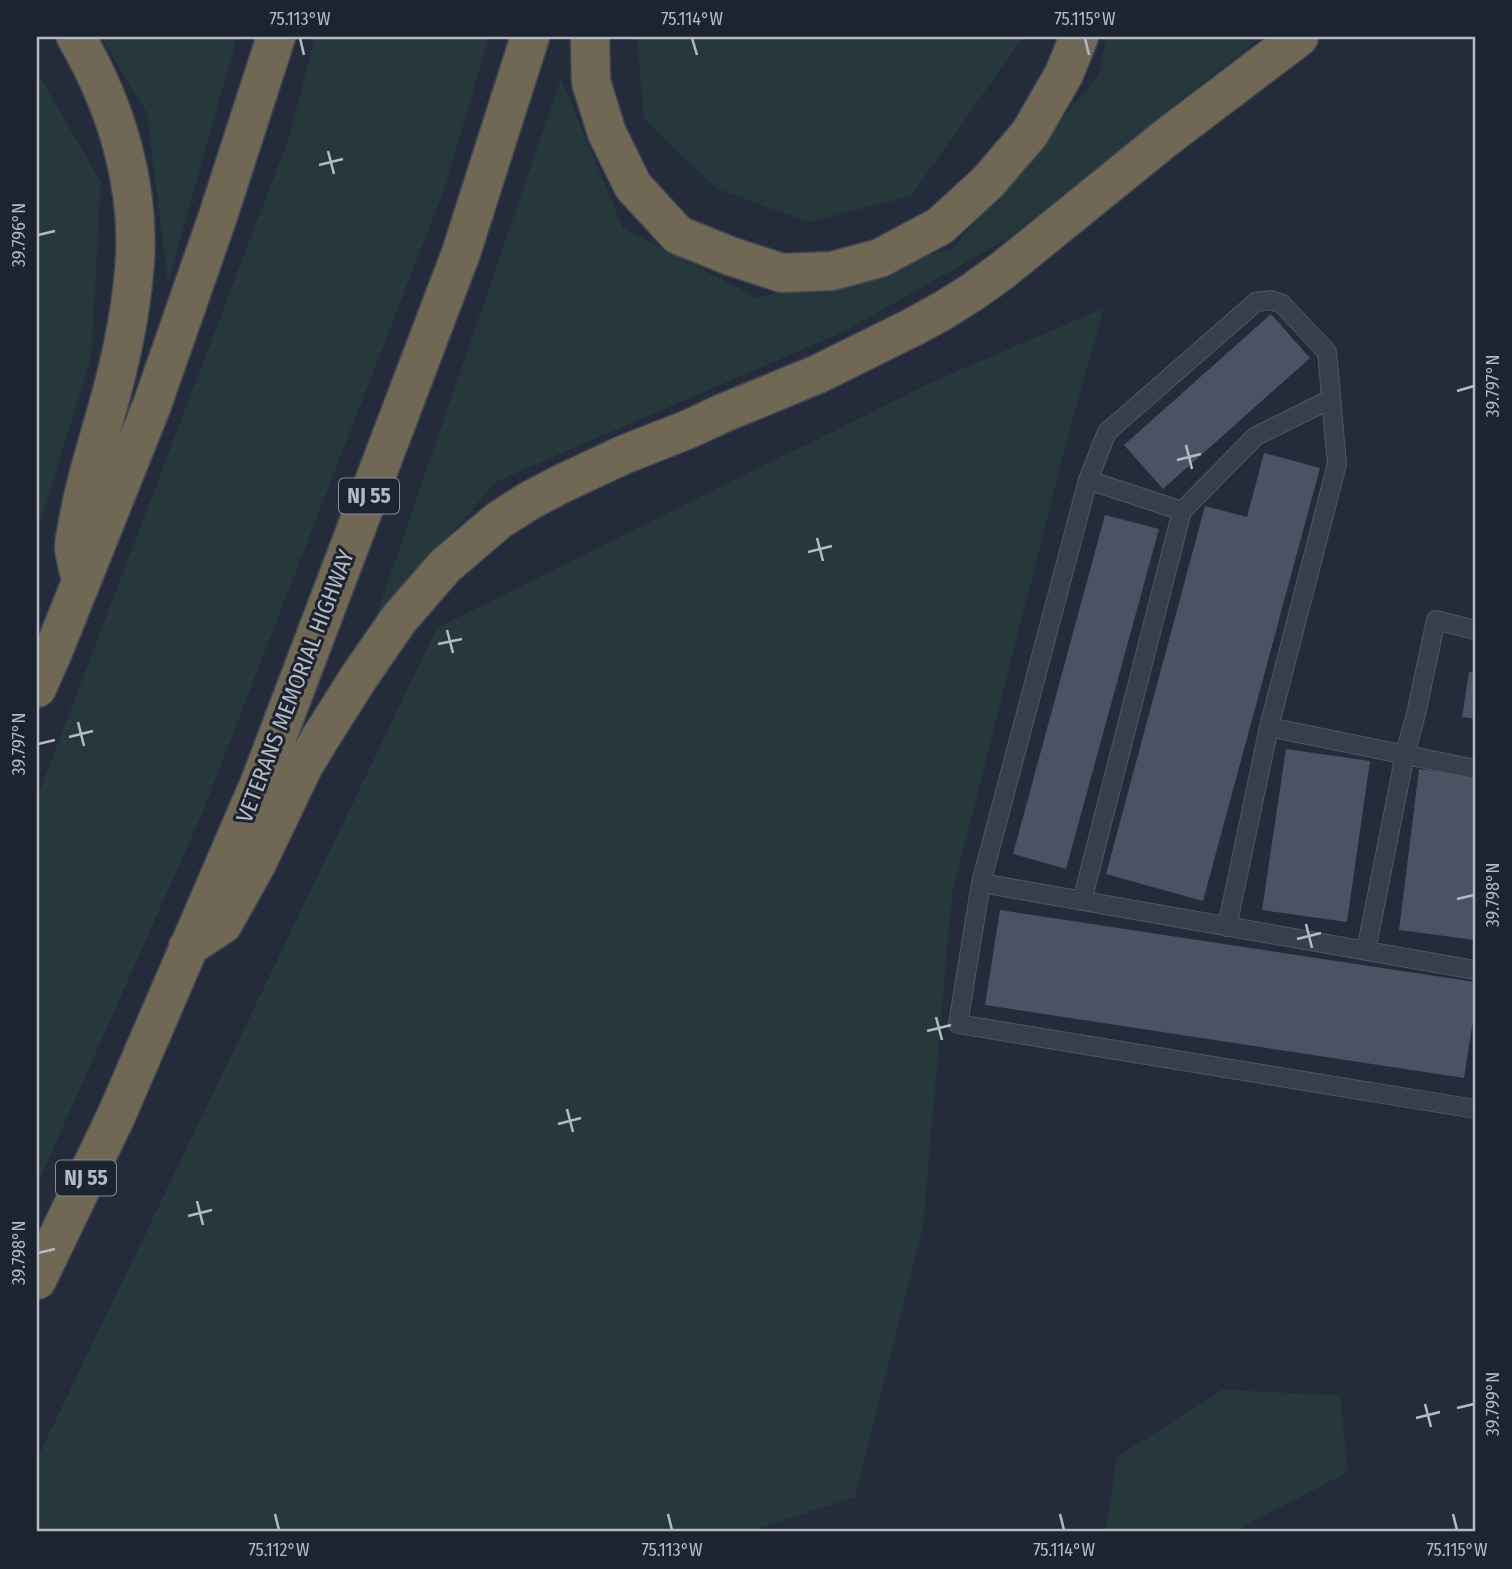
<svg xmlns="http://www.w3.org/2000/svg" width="1512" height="1569" viewBox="0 0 1512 1569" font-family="'Fira Sans Condensed',sans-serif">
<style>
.green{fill:#26383c}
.building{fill:#4a5363}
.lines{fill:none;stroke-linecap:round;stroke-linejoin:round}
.service-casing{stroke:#505763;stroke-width:20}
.motorway-casing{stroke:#404753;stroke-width:41}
.service{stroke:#383f4b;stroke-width:18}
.motorway{stroke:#706755;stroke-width:38}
.ticks{fill:none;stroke:#b3bac6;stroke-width:2.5}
.labels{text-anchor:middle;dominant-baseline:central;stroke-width:6;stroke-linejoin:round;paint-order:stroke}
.shield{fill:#1d2430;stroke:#868d99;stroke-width:2}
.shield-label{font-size:21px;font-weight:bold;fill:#b3bac6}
.street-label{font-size:23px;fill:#b3bac6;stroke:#1d2430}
.neatline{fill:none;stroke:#b3bac6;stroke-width:2.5}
.ticks-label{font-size:18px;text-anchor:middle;fill:#b3bac6}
</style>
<rect width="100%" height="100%" fill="#242c3b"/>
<!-- green -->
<path class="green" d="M101,37H237L168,283L147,113Z
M315,37H489L445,187L203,811L37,1185V798L289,137Z
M637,37H1023L911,196L809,222L717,189L644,119Z
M1106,37H1261L1007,239L845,331L497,481L374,622L561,79L623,228L757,298L952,249L1099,75Z
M37,72L101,182L91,357L37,533Z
M1104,308L1070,428L952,894L923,1227L855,1497L747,1532H37V1459L437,628L930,383Z
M1222,1390L1340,1395L1348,1472L1232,1532H1105L1117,1457Z"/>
<!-- building -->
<path class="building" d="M1271,314L1310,358L1163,489L1124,445Z
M1264,453L1320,468L1203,901L1106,874L1205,506L1247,517Z
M1105,515L1159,529L1066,869L1013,854Z
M1469,672L1475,673V719L1462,717Z
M1286,749L1370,761L1347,922L1262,910Z
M1419,769L1475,776V940L1399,930Z
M1000,910L1475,982V1008L1464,1078L985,1005Z"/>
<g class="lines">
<defs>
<path id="service" d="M1088,480L1182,511
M1475,769L1269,727L1337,464L1327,352L1282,304L1271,300L1256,302L1107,432L1088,480L981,883L958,1024L1475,1109
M981,883L1475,970
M1082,901L1182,511L1256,436L1331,399
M1227,927L1269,727
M1366,951L1405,754L1416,714L1436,620L1475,630"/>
<path id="motorway" d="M76,37C117,107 142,190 134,272C130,319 119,368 106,413C96,449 84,485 78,522C77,530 74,540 74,548C75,555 77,563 78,569
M590,37L591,82L607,133L633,186L678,235L730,256L782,273L832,271L880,258L940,226L988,182L1030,133L1064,74L1079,37
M37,688L53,652L152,405L217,219L276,37
M188,947L223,924L257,863L303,767L321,737L359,677L399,619L445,566L499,520L529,501L559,485L623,455L689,429L721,414L818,374L913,327L944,310L974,291L1003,270L1167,137L1299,37
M37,1280L117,1114L260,782L461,253L530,37"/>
</defs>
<!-- service casing -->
<use href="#service" class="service-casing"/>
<!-- motorway casing -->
<use href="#motorway" class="motorway-casing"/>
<!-- service -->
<use href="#service" class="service"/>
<!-- motorway -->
<use href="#motorway" class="motorway"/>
</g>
<!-- ticks -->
<path class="ticks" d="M300,38L304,55M692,38L697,55M1085,38L1089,55M328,151L334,174M319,165L343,159M38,235L55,231M1457,391L1474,386M1186,445L1192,469M1177,460L1201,454M817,538L823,561M808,552L832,546M447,630L453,653M438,644L462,639M78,722L84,746M69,737L93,731M38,744L55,740M1457,899L1474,895M1306,924L1312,948M1297,939L1321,933M936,1017L942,1040M927,1031L951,1025M567,1109L573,1132M558,1124L581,1118M197,1201L203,1225M188,1216L212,1210M38,1253L55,1249M1425,1404L1431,1427M1457,1408L1474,1404M1416,1418L1440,1412M275,1514L279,1530M668,1514L672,1530M1060,1514L1064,1530M1453,1514L1457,1530"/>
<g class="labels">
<!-- shield labels -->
<g class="shield">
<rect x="339" y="478.5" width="60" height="35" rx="5"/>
<rect x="56" y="1160.5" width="60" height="35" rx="5"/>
</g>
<g class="shield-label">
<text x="369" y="496">NJ 55</text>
<text x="86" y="1178">NJ 55</text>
</g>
<!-- street labels -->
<g class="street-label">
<text transform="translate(295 686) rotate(-69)">VETERANS MEMORIAL HIGHWAY</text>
</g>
</g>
<!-- border -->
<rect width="1512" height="1569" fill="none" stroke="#1d2430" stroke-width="77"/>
<rect x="38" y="38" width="1436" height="1492" class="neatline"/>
<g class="ticks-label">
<text x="300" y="25">75.113°W</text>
<text x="692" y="25">75.114°W</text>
<text x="1085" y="25">75.115°W</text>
<text transform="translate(19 235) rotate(-90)" y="6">39.796°N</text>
<text transform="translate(1493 386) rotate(-90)" y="6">39.797°N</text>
<text transform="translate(19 744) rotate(-90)" y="6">39.797°N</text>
<text transform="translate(1493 895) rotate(-90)" y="6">39.798°N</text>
<text transform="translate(19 1253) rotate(-90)" y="6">39.798°N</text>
<text transform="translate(1493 1404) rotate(-90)" y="6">39.799°N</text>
<text x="279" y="1556">75.112°W</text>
<text x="672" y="1556">75.113°W</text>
<text x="1064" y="1556">75.114°W</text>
<text x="1457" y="1556">75.115°W</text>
</g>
</svg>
